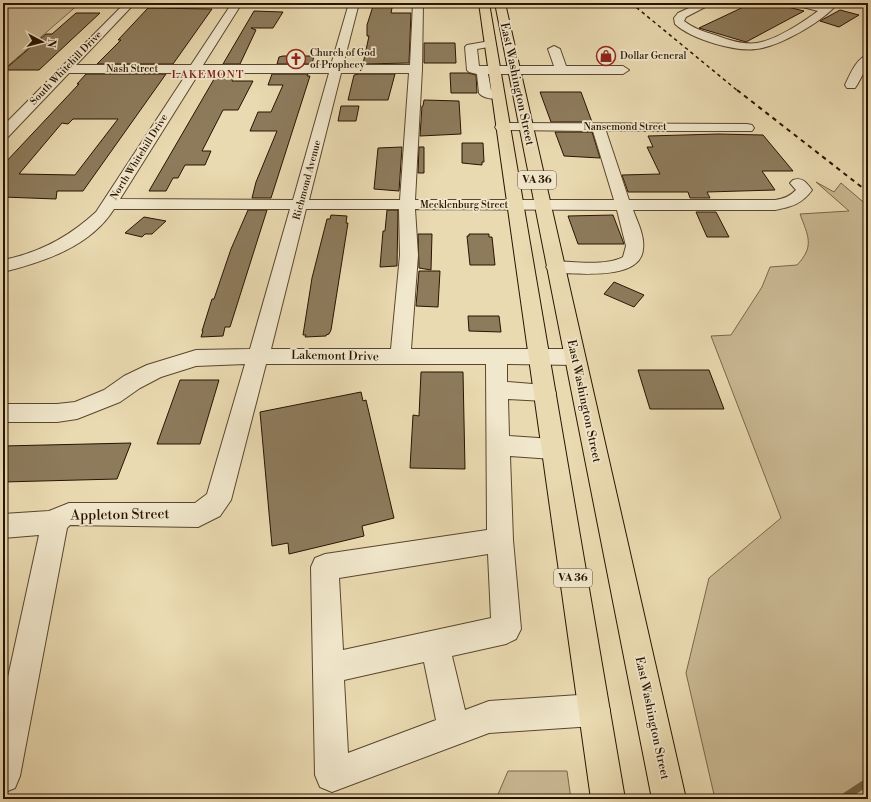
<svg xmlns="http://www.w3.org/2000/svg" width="871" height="802" viewBox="0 0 871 802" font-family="'Libre Bodoni',serif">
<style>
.green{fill:#c9b893;stroke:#79664a}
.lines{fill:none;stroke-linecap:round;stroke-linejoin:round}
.stream{fill:#756346;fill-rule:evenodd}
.building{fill:#8d7b5c;stroke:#291400;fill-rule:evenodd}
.minor-casing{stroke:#59462c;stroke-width:2}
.highway-casing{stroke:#291400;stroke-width:2}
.minor{fill:#f1e7cc;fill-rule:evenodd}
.highway{fill:#eadab1;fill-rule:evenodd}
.rail-far1{stroke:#291400;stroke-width:1.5;stroke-dasharray:3.5 3.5;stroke-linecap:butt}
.rail{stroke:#291400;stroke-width:2;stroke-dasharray:4.5 4.5;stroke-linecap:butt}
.labels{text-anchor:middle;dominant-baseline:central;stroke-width:3.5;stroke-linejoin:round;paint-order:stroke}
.far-poi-label{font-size:10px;fill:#291400;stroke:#f1e7cc;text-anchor:start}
.far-street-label{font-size:10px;fill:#291400;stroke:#f1e7cc}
.far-neighbourhood-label{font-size:11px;letter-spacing:1px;fill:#7a1f14;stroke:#f1e7cc}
.shield{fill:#f1e7cc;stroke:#65533d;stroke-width:1}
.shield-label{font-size:11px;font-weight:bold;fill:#291400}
.street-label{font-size:12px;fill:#291400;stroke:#f1e7cc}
.near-street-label{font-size:14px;fill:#291400;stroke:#f1e7cc}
</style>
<rect width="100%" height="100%" fill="#eadab1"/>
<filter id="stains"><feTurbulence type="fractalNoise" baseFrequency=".005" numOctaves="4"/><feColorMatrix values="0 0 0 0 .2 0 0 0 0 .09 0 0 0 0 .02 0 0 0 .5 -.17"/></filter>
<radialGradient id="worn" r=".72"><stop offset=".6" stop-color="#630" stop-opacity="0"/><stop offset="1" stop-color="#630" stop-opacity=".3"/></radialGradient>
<!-- green -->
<path class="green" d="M3,3H80L3,70Z
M816,182L834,192L841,183L868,206V799H715L686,673L709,578L781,518L711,336L731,335L762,287L770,267L797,265C815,246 808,236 800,214L849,211Z
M508,771H567L571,799H496Z"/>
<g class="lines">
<!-- stream -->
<path class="stream" d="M868,777V786L849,799H838L839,796Z"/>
</g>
<!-- building -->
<path class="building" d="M374,3H393L391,13H411L409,63L363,64L369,36H367V25Z
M752,3H772L804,11L746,42L699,28Z
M148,8L212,9L173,64H97L121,40H118Z
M840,10L859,15L839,27L820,21Z
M254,11L283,12L273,28H251L256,30L240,64H223Z
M76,13H100L39,70H4L46,34H52Z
M424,43H455L456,63H424Z
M283,56H314L312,64H277L279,57Z
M450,73H468L476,75L477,93H451Z
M86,74H166L83,191H57L56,199L3,197V165L79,84H77ZM73,119H118L75,175L19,174L62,123L68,124Z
M217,74H235L232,81H253L238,110H223L202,151H211L205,165H185L178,178H173L166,191H149Z
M272,74H308L307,76H310L271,198H252L256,182L277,131H250L258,112H271L283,85H268Z
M359,74H395L388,100H348L354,75Z
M540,92H581L592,122H551Z
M424,100L459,101L461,134L420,136L422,106H423Z
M341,106H359L356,121H338Z
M555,132H592L600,158L564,156Z
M718,134L763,135L793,171H762L775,190L707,192L710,198H690L688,192H628L622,175L660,174L647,147H653L648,136Z
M462,143H483L484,162H482V165L462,163Z
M402,147L399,191L374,189L378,148Z
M419,147H424V173H418Z
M248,210H267L230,327H225L223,336L201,337L203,331H202L212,299H214L231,249Z
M387,210H398L397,266L380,267L383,231H385Z
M696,212H716L729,237H707Z
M331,215L347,216L346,223H348L331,330L329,334L326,335V336L305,337L306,335H303L312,278L327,219H330Z
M613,215L624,244H578L568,216Z
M144,217L166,221L152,234H145L142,237L125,233Z
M418,234H432L431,270L419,268Z
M469,234H489V237H492L495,265H470L467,236H469Z
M419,271H440L438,307L416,306Z
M614,282L644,295L634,307L604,294Z
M468,316H499L501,332L469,331Z
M638,370H709L724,409H650Z
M421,372H463L465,469L410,468L413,415L419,416Z
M180,380H219L200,444H157Z
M361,392L363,401L366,400L394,518L362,526L364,536L289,554L288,543L272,546L260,412Z
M131,443L117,479L3,482V446Z"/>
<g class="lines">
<defs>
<path id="minor" d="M125,3H135L76,65H191L232,3H242L203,65H331L349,3H359L343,65H410L413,3H423L422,69L415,200H614L593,131L497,130L495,127L497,124L502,123L747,124L752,125L754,128L752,131H606L629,200H775C784,199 790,196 796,190L790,183L793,180C802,177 806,182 812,190C802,204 791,207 775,210H633C637,221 645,236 643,249C641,281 578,273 555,273L549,271L546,267L549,263L555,261C573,262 608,266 623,257L626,246L617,210L415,209L418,255L411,349H575L582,352L585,357L582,362L575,365L507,364V382L545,385L553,387L556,393L553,399L545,401L508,399L509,436L553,439L561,442L565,449L561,456L553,459L510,456L513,540L521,629L516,639L506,644L452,656L465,710L489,701L594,694L605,699L610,710L605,721L594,726L489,733L332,792L320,787L315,775L311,567L315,558L325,554L487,530L486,364H266L231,500L220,516L198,527L70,525L67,528L20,776L15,788L3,793V700L39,535L3,538V514L49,511L69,503H195L207,494L245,364L196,366L161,377L140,388L120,402L77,419L57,422H3V404H57L75,402L104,390L124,376L147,365L196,350L250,349L290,209H114C91,246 44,262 3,272V260C39,253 69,237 96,212L187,73H69L8,137L3,138V126ZM199,73H329L293,200L120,199ZM341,73H409L400,200H309ZM306,209H399L400,255L391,349H271ZM488,554L491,618L343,650L339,578ZM424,662L436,720L348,753L344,680Z
M700,3H713L686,17L684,21C693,28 704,32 715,35C728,40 743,45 757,43C776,40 803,22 818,11L795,5L793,3H810L824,6L827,3H838C824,21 779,47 756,49C735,52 691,39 675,24L674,18L678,13Z
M490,41L494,42L495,44L494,46L477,49L479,66H554L548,49L554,46L560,49L566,66H623L629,70L623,74H488L491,90L502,92L504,95C499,101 483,99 479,93L477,74L469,72L467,70L465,47L467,45Z
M868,55V65L857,85L855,88H847L845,85C850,75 856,58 868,55Z"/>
<path id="highway" d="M479,3H489L625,799H591Z
M495,3H505L686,799H652Z"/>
</defs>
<!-- minor casing -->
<use href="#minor" class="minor-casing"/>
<!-- highway casing -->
<use href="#highway" class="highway-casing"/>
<!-- minor -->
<use href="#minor" class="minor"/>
<!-- highway -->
<use href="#highway" class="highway"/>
<!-- rail-far1 -->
<path class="rail-far1" d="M631,3L738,91"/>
<!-- rail -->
<path class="rail" d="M737,90L868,192"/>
</g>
<!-- icons -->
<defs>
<symbol id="shop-ring" viewBox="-11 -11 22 22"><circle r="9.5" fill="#f1e7cc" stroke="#8f2418" stroke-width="1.5"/><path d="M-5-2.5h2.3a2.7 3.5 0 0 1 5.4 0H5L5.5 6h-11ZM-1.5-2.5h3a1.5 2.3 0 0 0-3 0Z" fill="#8f2418"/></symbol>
<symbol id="church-ring" viewBox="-11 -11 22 22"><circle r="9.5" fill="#f1e7cc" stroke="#8f2418" stroke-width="1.5"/><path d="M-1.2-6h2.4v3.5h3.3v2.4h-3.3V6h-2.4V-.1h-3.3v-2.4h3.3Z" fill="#8f2418"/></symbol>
</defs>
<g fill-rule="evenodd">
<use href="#shop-ring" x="595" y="45" width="22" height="22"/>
<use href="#church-ring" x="285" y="48" width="22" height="22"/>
</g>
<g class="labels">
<!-- far-poi labels -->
<g class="far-poi-label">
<text x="310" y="53">Church of God<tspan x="310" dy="12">of Prophecy</tspan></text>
<text x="620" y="56">Dollar General</text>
</g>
<!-- far-street labels -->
<g class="far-street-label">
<text transform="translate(66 68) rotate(-46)">South Whitehill Drive</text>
<text x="132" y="69">Nash Street</text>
<text x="625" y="127">Nansemond Street</text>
<text transform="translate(139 157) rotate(-58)">North Whitehill Drive</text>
<text transform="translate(307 180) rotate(-75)">Richmond Avenue</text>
<text x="464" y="205">Mecklenburg Street</text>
</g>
<!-- far-neighbourhood labels -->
<g class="far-neighbourhood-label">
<text x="208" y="75">LAKEMONT</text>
</g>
<!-- shield labels -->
<g class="shield">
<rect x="518" y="171" width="38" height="18" rx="3"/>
<rect x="554" y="569" width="38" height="18" rx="3"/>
</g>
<g class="shield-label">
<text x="537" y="180">VA 36</text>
<text x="573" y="578">VA 36</text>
</g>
<!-- street labels -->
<g class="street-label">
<text transform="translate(517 84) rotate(78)">East Washington Street</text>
<text transform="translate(335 356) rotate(1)">Lakemont Drive</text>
<text transform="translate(584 401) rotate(78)">East Washington Street</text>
<text transform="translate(652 718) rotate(78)">East Washington Street</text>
</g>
<!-- near-street labels -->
<g class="near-street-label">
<text transform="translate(120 515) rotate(-1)">Appleton Street</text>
</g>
</g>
<!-- margin -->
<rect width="871" height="802" fill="none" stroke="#eadab1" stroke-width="16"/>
<rect x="4" y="4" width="863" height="794" fill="none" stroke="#291400" stroke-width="2"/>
<rect x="8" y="8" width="855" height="786" fill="none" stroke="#291400"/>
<!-- north arrow -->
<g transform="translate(42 42) rotate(97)" stroke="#f1e7cc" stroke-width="3" paint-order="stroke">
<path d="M0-3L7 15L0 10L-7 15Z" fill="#291400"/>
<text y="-6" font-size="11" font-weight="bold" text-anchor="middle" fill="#291400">N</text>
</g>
<rect width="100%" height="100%" filter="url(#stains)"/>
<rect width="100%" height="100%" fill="url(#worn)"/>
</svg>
